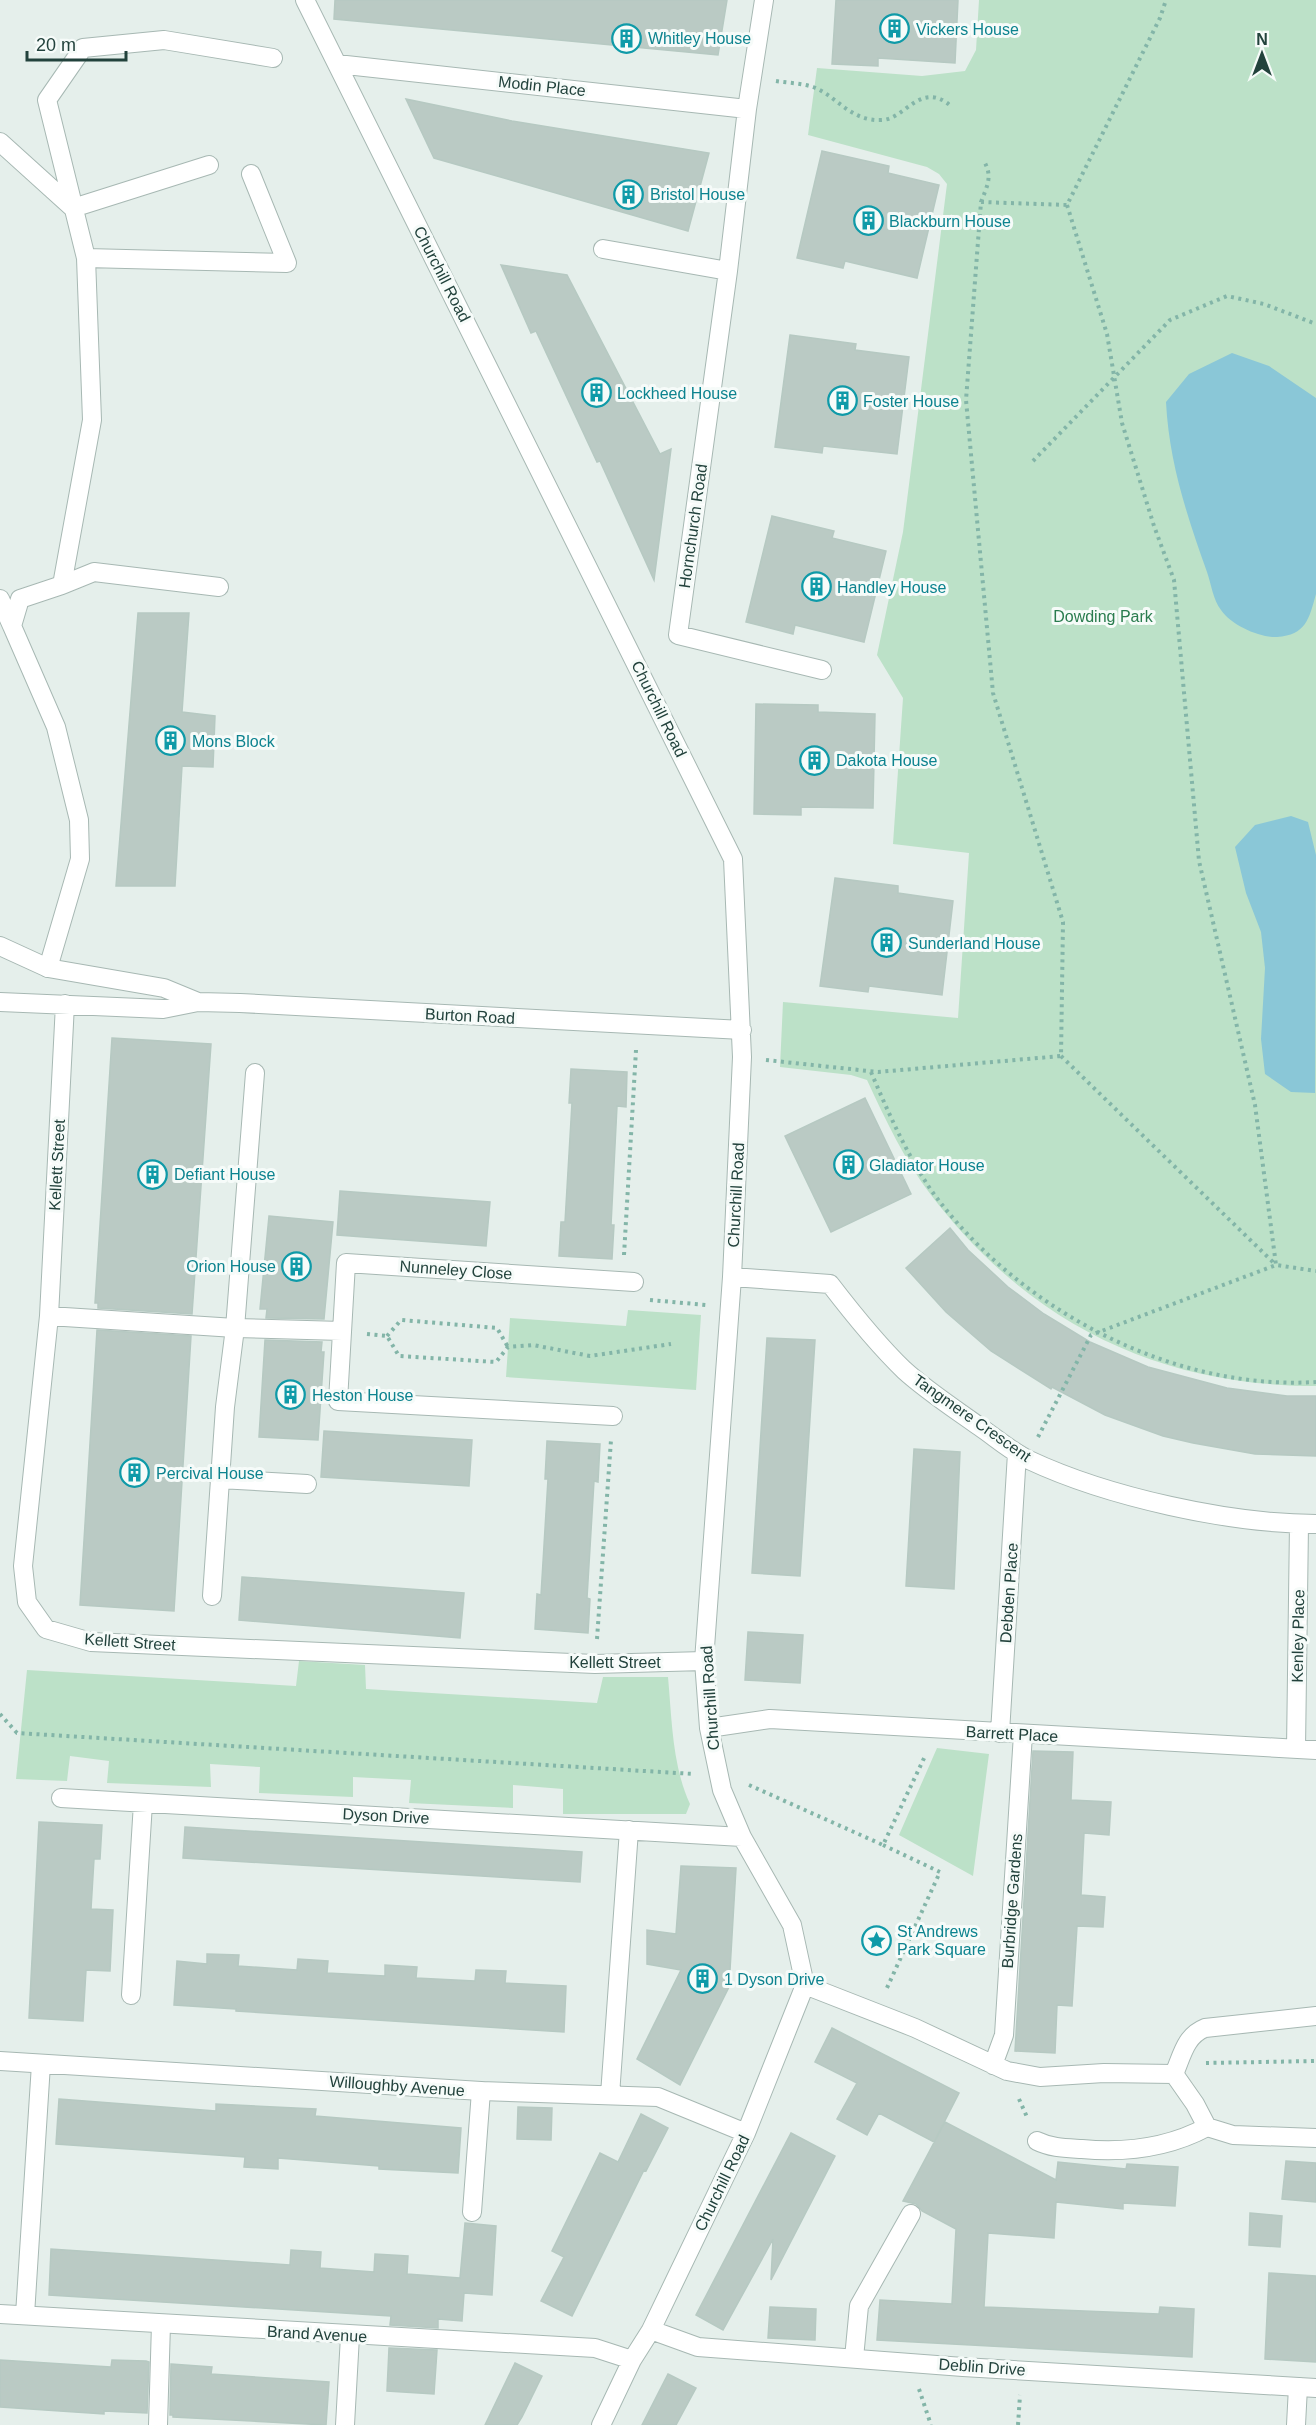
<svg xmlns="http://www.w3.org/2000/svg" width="1316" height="2425" viewBox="0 0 1316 2425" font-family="Helvetica,sans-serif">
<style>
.green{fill:#bce1c8}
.water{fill:#8ac7d7}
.building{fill:#bacac4;stroke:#b6c9c2;stroke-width:1.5}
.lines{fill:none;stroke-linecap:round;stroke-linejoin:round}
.lane-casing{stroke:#a7b8b3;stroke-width:20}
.street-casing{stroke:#a7b8b3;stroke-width:20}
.path{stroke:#83b5a8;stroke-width:4;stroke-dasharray:3 4.5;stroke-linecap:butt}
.lane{stroke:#fff;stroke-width:18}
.street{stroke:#fff;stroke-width:18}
.labels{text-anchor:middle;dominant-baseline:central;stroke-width:6;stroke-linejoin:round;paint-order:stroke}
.culture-label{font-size:16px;fill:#0d838f;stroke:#f6fbf9;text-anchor:start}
.street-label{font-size:16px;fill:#22423c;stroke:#f6fbf9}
.park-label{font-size:16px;fill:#297c4e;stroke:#f6fbf9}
</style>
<rect width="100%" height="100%" fill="#e5efeb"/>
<!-- green -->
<path class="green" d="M979,0H1316V1386C1157,1386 1028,1322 931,1195C905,1161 885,1119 867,1080L851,1075L780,1067L783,1002L958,1018L969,853L893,844L903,698L877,655L903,532L947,184L939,174L927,167L808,135L817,68L922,76L965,71L976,50Z
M628,1310L701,1315L696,1390L506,1377L510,1318L626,1326Z
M299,1661L365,1665L366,1689L597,1703L603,1677H668C672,1720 672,1765 690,1804L686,1814H563V1789L513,1785V1808L409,1803L411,1780L353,1777V1797L259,1793L260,1767L210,1764L211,1787L107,1783L109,1761L70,1756L67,1781L16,1779L27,1670L296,1686Z
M937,1748L989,1754L973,1876L899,1835Z"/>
<!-- water -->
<path class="water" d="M1232,353L1269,366L1316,398V594C1309,619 1306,635 1277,637C1260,638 1231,625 1221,610C1213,600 1211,583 1207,572C1187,516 1169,462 1166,402L1189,374Z
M1291,816L1308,822L1316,855L1315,1093L1291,1092L1265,1074L1261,1039L1265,968L1261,932L1246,893L1235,847L1255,825Z"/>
<!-- building -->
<path class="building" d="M335,0H727L718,55L334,19Z
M836,0H958L955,63L878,58V66L832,64Z
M406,99L512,121L709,153L688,231L434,158Z
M822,151L889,166L888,173L939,185L917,278L845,261L843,268L797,258Z
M501,265L567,275L660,454L671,449L654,580L600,461L597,462L536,331L531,333Z
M790,335L856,344L855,350L909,357L897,454L823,446L822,453L775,447Z
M772,516L834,531L832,538L886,551L864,642L795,625L793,634L746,622Z
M138,613H189L182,712L215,716L213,767L182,766L175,886H116Z
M756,704L818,705V712L875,714L873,808L801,807V815L754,814Z
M835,878L898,886V893L953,901L942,995L869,986L868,992L820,986Z
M112,1038L211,1044L192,1314L98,1308V1303H95Z
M571,1069L627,1072L626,1107L617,1106L611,1225H614L612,1259L559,1256L561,1222H565L572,1103H569Z
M865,1098L911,1194L831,1232L785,1136Z
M340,1191L490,1202L486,1246L337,1235Z
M269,1216L333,1222L324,1319L266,1318L267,1309H260Z
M950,1228L968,1250L1008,1287L1044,1314L1090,1342L1148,1367L1227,1388L1287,1396H1316V1456L1255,1454L1193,1443L1163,1436L1105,1415L1052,1387L1051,1389L991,1351L946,1312L906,1268Z
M97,1330L191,1336L174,1611L80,1605Z
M767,1338L815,1340L800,1576L752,1573Z
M265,1340L322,1342L321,1352H324L318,1440L259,1437Z
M324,1431L472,1440L469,1486L321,1477Z
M547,1441L600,1444L598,1482L594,1481L587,1598L590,1599L588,1633L535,1629L537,1594L541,1595L548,1479H545Z
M914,1449L960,1452L954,1589L906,1586Z
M242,1577L464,1593L460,1638L239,1620Z
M748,1632L803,1635L800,1683L745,1680Z
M1033,1751L1073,1752L1071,1800L1111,1802L1109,1835L1084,1833L1081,1895L1105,1897L1103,1927L1077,1926L1072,2006L1057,2005L1055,2053L1015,2051Z
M39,1822L102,1825L100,1859H94L91,1909L113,1910L110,1971L86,1970L83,2021L29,2018Z
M185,1827L582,1852L580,1882L183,1858Z
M681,1866L736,1868L729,1987L680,2085L637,2059L681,1970L647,1964V1930L676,1934Z
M207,1954L239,1955L238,1966L297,1970L298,1959L328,1961L327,1973L385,1976V1965L417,1967L416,1978L475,1981L476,1970L506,1971L505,1983L566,1986L564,2032L236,2011V2009L174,2005L177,1961L207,1964Z
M832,2028L959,2093L934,2142L879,2113L867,2135L837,2119L857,2083L815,2062Z
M59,2099L216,2111V2104L316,2109L315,2116L461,2128L458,2173L379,2169V2166L278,2158V2169L244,2167L245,2157L56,2144Z
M518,2107L552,2108L551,2140L517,2139Z
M641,2114L668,2128L646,2171L644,2170L572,2316L541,2301L564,2257L552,2251L600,2153L618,2162Z
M945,2122L1056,2180L1058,2162L1126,2169L1127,2164L1178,2167L1175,2206L1123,2203V2209L1056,2202L1054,2238L988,2233L984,2307L1159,2314L1160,2307L1194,2309L1192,2357L877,2340L880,2300L952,2304L956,2229L922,2211L916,2204L903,2201Z
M791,2133L835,2156L771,2280L773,2239L723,2330L696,2315Z
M1286,2161L1316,2163V2202L1282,2199Z
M1250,2213L1282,2216L1280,2247L1249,2245Z
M465,2223L496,2226L492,2295L464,2293L462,2321L438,2319V2328L390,2325L391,2316L49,2295L51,2249L290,2265L291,2250L321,2252L320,2268L374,2272L375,2254L408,2256L407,2274L460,2278Z
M1269,2273L1316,2276V2362L1265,2359Z
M770,2307L816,2309L815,2340L768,2338Z
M389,2348L437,2350L434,2394L387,2391Z
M0,2360L111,2367L112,2360L146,2361L149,2362L147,2413L104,2411V2414L0,2407Z
M515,2363L542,2376L522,2417L517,2425H485Z
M171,2364L212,2367L211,2374L329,2382L326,2425L173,2417V2415H170Z
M668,2374L696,2388L676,2425H642Z"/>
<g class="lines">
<defs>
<path id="lane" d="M0,142L73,208L209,165
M86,258L287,263L251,174
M62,585L94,572L219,587
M0,599L12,626
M48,968L80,859L79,820L56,727L12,626L20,599L62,585L92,420L86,258L47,100L83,48L164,40L273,58
M219,1479L307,1484
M212,1596L225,1407L235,1328L255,1073
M1174,2074C1182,2056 1185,2036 1205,2028L1316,2016
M1037,2141C1051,2148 1066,2148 1082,2149C1126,2153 1168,2148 1207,2127
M472,2212L481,2091
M854,2358L859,2306L911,2214
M158,2425L161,2324
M345,2425L350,2336
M1296,2425L1298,2387"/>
<path id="street" d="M305,0L733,859L742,1057L732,1277L704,1661L709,1728L722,1790L742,1837L792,1925L805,1985L746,2133L651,2330L632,2360L601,2425
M764,0L747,109L728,271L678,635L822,670
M337,64L747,109
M603,249L728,271
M0,946L48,968L164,988L198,1002
M0,1002L163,1009L198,1002L240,1003L742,1030
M65,1004L49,1316L23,1566L27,1602L46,1629L91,1642L595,1664L704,1661
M732,1277L830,1284C853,1314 876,1343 904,1370C927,1391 955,1409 980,1427C996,1438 1012,1452 1029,1460C1108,1497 1230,1524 1316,1524
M49,1316L235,1328L342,1331
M613,1416L338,1401L346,1263L634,1282
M709,1728L770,1719L1316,1750
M1000,1733L1017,1453
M1296,1749L1299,1524
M61,1798L742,1837
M805,1985L915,2028L1007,2071L1040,2077L1104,2073L1174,2074L1195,2104L1207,2127L1233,2135L1316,2138
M131,1995L143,1803
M0,2061L481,2091L658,2097L746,2133
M993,2065L1004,2035L1023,1734
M610,2095L629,1830
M0,2314L595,2348L632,2360
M25,2315L41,2064
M651,2330L698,2347L963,2367L1316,2388"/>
</defs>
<!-- lane casing -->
<use href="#lane" class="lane-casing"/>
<!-- street casing -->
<use href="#street" class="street-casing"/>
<!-- path -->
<path class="path" d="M776,81C788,83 801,83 813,87C837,96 851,122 882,120C906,119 921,79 952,107
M981,202L1067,205L1160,18L1166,0
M1067,205L1107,334L1122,423L1154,526L1174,580L1199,861L1255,1105L1276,1265
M1033,461L1170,320L1227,296L1264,304L1316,324
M1061,1056L1276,1265
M766,1060L878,1072L1061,1056L1063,922L993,693L966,400L981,202C987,186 993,177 984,161
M871,1072C888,1112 906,1153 931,1190C1015,1307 1170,1391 1316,1382
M624,1255L636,1050
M650,1300L706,1305
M367,1334L387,1336L399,1356L496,1362L508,1347L533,1345L590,1356L671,1344
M387,1336L401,1320L497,1328L508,1347
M1038,1437L1091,1335L1276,1265L1316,1271
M597,1639L611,1440
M0,1714L17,1733L694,1774
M749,1785L883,1845L926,1754
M883,1845L940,1872L886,1990
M1206,2063L1316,2061
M1019,2099L1027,2117
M919,2389L931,2425
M1018,2425L1020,2395"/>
<!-- lane -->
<use href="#lane" class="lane"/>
<!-- street -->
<use href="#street" class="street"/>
</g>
<!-- icons -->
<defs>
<symbol id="building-ring" viewBox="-11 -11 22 22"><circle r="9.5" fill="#f6fbf9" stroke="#0f9aa8" stroke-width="1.5"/><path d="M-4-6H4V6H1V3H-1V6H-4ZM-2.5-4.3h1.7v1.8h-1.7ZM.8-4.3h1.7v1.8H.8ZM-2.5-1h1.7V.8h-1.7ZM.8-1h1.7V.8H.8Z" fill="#0f9aa8"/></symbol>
<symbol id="sight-ring" viewBox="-11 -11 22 22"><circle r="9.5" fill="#f6fbf9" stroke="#0f9aa8" stroke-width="1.5"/><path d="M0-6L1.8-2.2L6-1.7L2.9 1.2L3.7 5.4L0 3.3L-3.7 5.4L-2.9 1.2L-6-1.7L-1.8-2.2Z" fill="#0f9aa8"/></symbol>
</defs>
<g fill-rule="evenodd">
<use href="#building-ring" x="878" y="12" width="33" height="33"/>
<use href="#building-ring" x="610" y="22" width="33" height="33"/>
<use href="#building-ring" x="612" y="178" width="33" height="33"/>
<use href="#building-ring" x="852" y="204" width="33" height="33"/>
<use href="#building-ring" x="580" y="376" width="33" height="33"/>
<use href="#building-ring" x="826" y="384" width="33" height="33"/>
<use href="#building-ring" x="800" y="570" width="33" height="33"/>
<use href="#building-ring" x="154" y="724" width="33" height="33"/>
<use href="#building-ring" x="798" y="744" width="33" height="33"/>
<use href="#building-ring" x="870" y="926" width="33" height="33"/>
<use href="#building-ring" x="832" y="1148" width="33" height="33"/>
<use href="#building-ring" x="136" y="1158" width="33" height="33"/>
<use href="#building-ring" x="280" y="1250" width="33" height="33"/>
<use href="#building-ring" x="274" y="1378" width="33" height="33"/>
<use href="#building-ring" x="118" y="1456" width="33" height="33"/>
<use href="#sight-ring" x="860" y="1924" width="33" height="33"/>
<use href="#building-ring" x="686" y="1962" width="33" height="33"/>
</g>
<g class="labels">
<!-- culture labels -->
<g class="culture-label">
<text x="916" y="29">Vickers House</text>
<text x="648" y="38">Whitley House</text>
<text x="650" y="194">Bristol House</text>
<text x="889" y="221">Blackburn House</text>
<text x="617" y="393">Lockheed House</text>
<text x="863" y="401">Foster House</text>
<text x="837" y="587">Handley House</text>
<text x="192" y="741">Mons Block</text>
<text x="836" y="760">Dakota House</text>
<text x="908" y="943">Sunderland House</text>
<text x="869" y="1165">Gladiator House</text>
<text x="174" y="1174">Defiant House</text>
<text x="276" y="1266" text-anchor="end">Orion House</text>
<text x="312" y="1395">Heston House</text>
<text x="156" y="1473">Percival House</text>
<text x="897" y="1931">St Andrews<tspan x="897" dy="18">Park Square</tspan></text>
<text x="724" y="1979">1 Dyson Drive</text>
</g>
<!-- street labels -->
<g class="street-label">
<text transform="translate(542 86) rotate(6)">Modin Place</text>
<text transform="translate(442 274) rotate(63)">Churchill Road</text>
<text transform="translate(693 526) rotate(-82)">Hornchurch Road</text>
<text transform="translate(659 709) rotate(64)">Churchill Road</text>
<text transform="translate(470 1016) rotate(3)">Burton Road</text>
<text transform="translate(57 1165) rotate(-87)">Kellett Street</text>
<text transform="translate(736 1195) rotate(-87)">Churchill Road</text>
<text transform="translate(456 1270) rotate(4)">Nunneley Close</text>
<text transform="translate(972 1418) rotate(35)">Tangmere Crescent</text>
<text transform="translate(1009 1593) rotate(-86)">Debden Place</text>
<text transform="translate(1298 1636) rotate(-89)">Kenley Place</text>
<text transform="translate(130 1642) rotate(4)">Kellett Street</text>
<text x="615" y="1662">Kellett Street</text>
<text transform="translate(710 1698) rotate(-94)">Churchill Road</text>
<text transform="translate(1012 1734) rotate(3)">Barrett Place</text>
<text transform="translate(386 1816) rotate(3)">Dyson Drive</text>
<text transform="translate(1012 1901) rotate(-86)">Burbridge Gardens</text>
<text transform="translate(397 2086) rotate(4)">Willoughby Avenue</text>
<text transform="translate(722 2183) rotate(-64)">Churchill Road</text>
<text transform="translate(317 2334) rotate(3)">Brand Avenue</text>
<text transform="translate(982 2367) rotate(4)">Deblin Drive</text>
</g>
<!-- park labels -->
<g class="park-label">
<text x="1103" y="616">Dowding Park</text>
</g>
</g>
<!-- north arrow -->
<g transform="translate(1262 54)" stroke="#f6fbf9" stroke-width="4.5" paint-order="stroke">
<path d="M0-4.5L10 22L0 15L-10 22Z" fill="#22423c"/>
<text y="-9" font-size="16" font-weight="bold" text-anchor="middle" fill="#22423c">N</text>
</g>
<!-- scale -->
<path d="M27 51v9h99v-9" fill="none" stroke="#22423c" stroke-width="3"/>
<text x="36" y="51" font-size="18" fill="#22423c" stroke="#f6fbf9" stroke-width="4.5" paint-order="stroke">20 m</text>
</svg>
